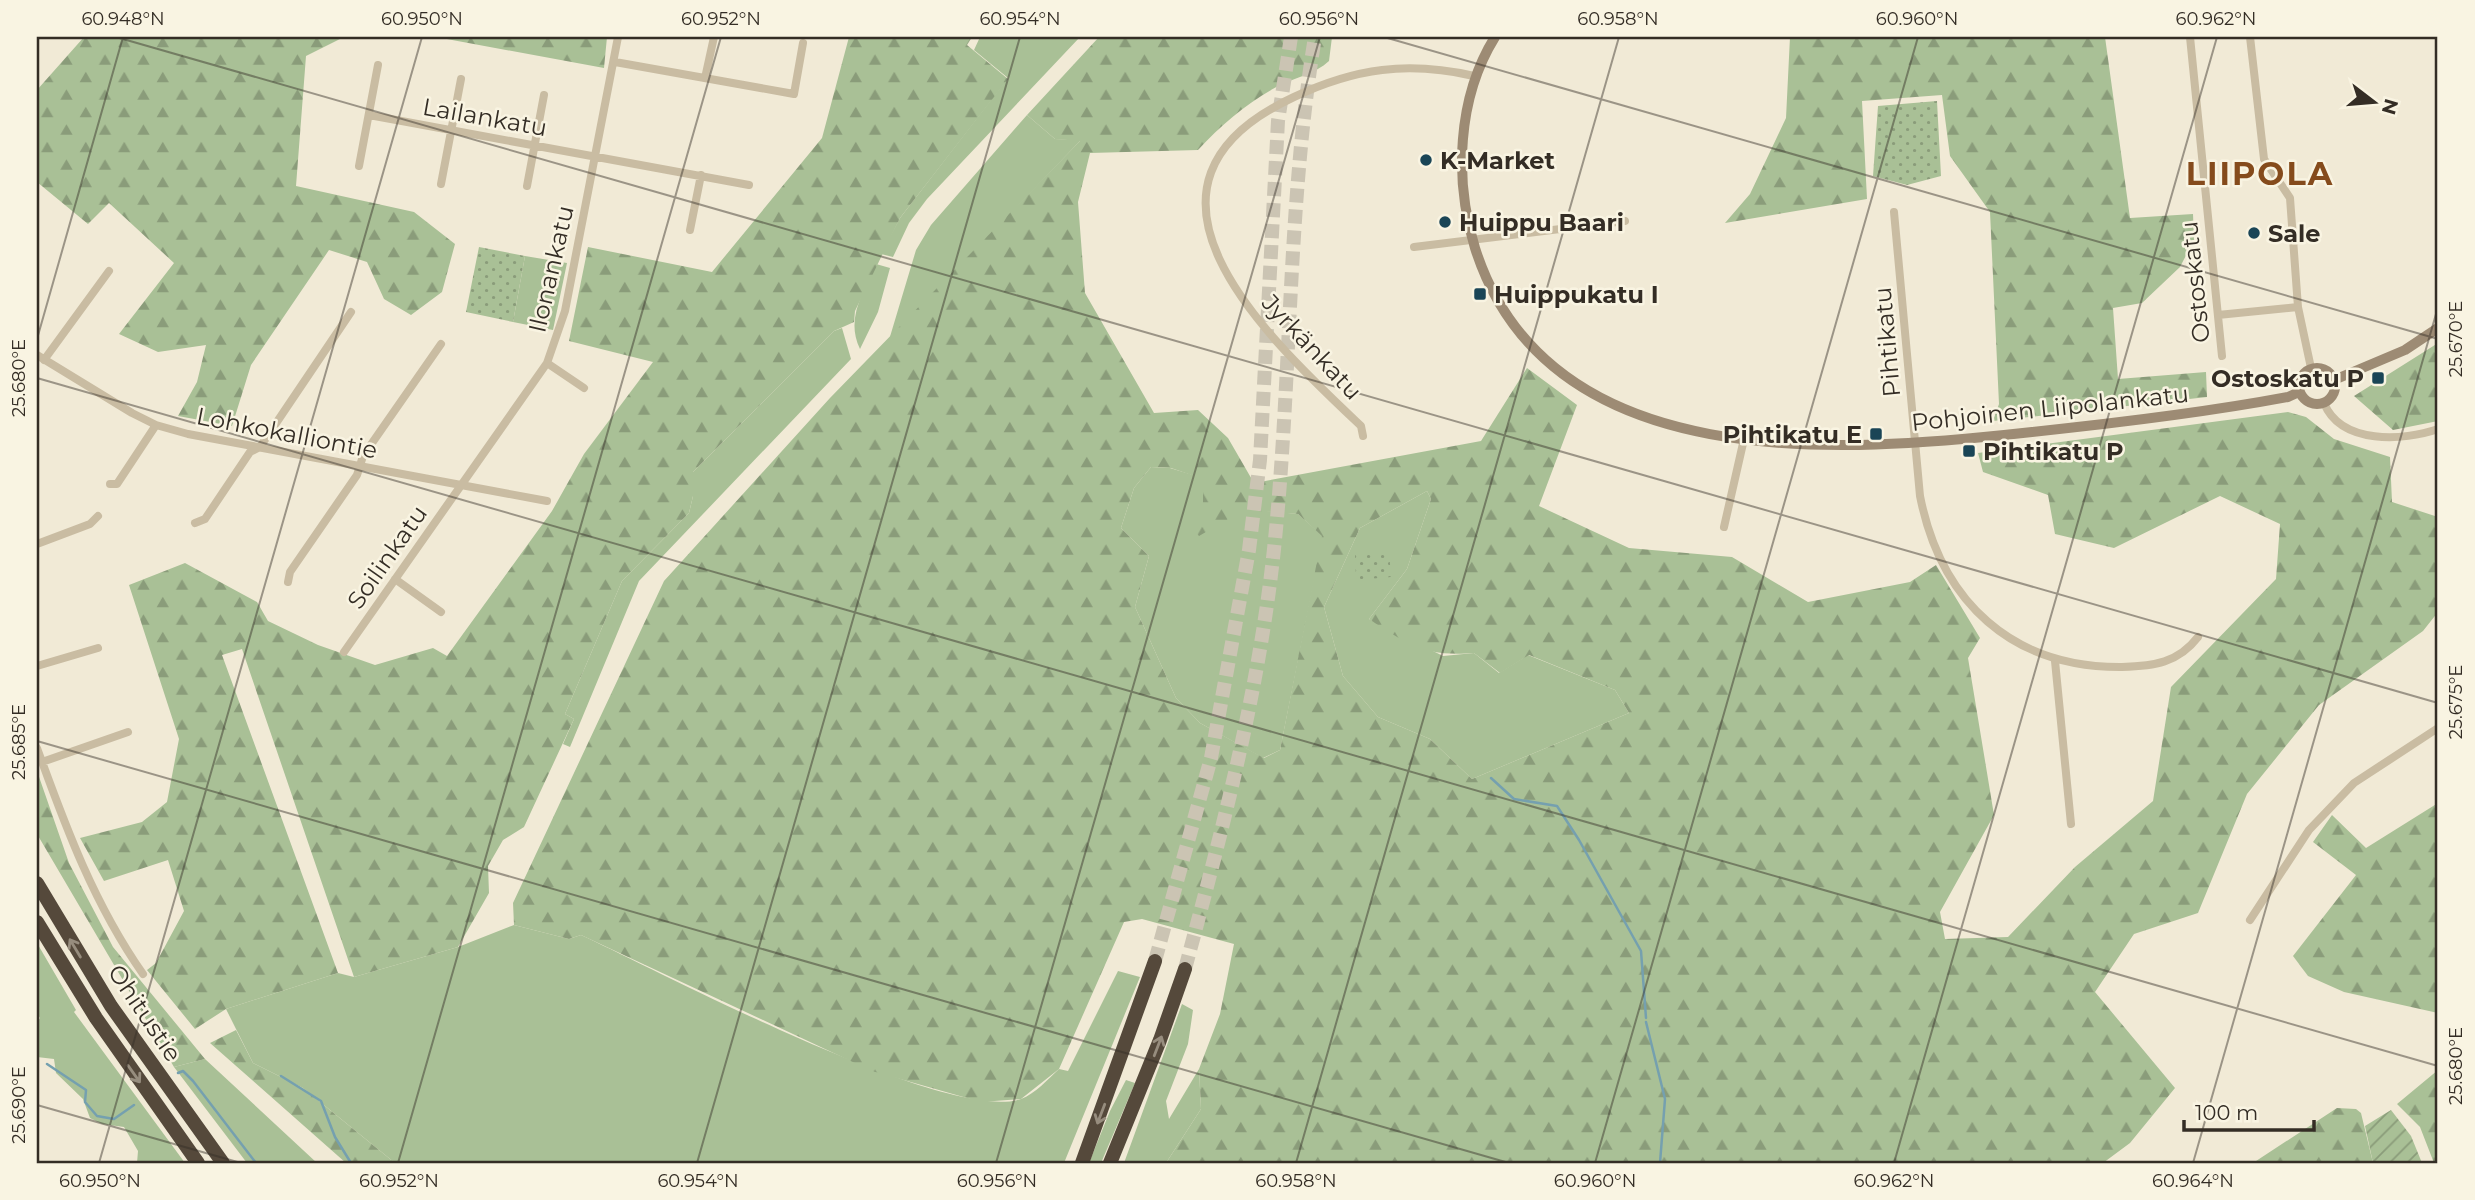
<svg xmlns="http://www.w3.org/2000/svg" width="2475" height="1200" viewBox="0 0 2475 1200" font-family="Montserrat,sans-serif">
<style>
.grass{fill:#a9c096}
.forest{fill:url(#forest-firs);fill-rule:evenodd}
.park{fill:url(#park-dots)}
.garden{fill:url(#garden-furrows)}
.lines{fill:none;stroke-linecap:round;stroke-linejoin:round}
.stream{stroke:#75a0af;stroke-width:2.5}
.highway-tunnel{stroke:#cbc4b3;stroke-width:14;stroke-dasharray:14 7;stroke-linecap:butt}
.street{stroke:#c9bca2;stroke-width:8}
.secondary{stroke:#9d8b74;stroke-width:10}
.highway{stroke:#55493b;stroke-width:14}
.oneway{stroke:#978d7e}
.ticks{fill:none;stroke:#342d25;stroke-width:2;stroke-opacity:0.45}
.poi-dot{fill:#1a4556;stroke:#f9f4e2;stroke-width:2.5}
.labels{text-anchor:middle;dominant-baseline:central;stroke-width:5;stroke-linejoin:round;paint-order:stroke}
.street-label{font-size:24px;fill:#342d25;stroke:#f9f4e2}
.poi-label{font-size:24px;font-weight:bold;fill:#342d25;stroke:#f9f4e2;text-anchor:start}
.district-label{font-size:32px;font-weight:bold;letter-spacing:2px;fill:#854b1c;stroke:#f9f4e2}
.neatline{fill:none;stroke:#342d25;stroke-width:2.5}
.ticks-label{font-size:18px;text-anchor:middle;fill:#342d25}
</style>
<defs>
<pattern id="forest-firs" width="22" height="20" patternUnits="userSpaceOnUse" patternTransform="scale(1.75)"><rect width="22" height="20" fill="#a9c096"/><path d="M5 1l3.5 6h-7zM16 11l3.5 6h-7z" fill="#8a9c7a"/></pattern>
<pattern id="park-dots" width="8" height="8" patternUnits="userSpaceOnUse" patternTransform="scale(1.75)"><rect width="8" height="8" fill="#a9c096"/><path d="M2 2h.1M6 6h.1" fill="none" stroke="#8a9c7a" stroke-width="1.8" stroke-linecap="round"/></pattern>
<pattern id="garden-furrows" width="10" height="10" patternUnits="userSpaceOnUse" patternTransform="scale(1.75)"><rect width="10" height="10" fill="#a9c096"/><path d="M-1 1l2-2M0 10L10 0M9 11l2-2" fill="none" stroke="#8a9c7a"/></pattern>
</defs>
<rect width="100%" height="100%" fill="#f1ead6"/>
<!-- grass -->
<path class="grass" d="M980,37H1080L927,199L909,223L893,257L881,254L900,218L1008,78L974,50Z
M1027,115L1055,139L1081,140L889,340L916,250L931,225Z
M525,256L567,263L553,330L513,322Z
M876,264L890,268L878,312L860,349C845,318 864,292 876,264Z
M842,328L851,359L639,581L570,747L563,744L574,719L565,714L622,581L689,513L693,496V472L834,331Z
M1151,467L1170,468L1203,478V505L1298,514L1323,536L1280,750L1263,758L1200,723L1176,698L1135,607L1149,556L1121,528L1134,488Z
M1427,491L1431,499L1407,569L1369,619L1443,656L1474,653L1499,673L1528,655L1615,690L1629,713L1472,779L1430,739L1378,717L1343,676L1324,607L1360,528Z
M514,925L569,939L581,935C661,972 947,1124 1021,1099C1035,1094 1048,1079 1059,1069L1068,1071L1118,971L1140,977L1064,1163H395L303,1088L253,1063L226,1009L338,973L354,977L458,947Z
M37,943L76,1010L74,1012L185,1163H137L138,1151L124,1127L102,1124L90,1118L83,1099L56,1073L54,1059L37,1057V1023L40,1018L37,1013Z
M1182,1004L1193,1010L1188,1044L1166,1101L1169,1119L1199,1069L1201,1109L1166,1163H1124Z
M205,1059L317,1163H247L174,1067Z
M1126,1080L1135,1083L1101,1163H1089L1110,1111Z"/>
<!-- forest -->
<path class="forest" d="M84,37H344L306,56L296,186L414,212L455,244L442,292L411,315L384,299L367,262L329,250L251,365L232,426L178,416L197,382L206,345L158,352L119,334L174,263L109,203L88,224L37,182V90Z
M436,37H607L604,68Z
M849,37H972L967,45L1008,79L900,218L855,311L854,322L834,331L693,472V496L689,513L622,581L565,714L574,719L524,827L503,840L488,866L489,893L458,947L354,977L242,649L222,655L338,973L226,1009L195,1029L147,970L156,963L184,911L168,860L104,881L80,838L142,822L167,802L179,739L129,585L185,563L257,602L268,621L318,645L375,665L433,648L447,656L552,511L584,454L653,362L569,341L588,247L712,272L822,138Z
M1099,37H1332L1329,61C1315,74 1297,77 1280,85C1248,102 1222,124 1198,150L1090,153L1078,202L1085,293L1154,413L1198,410L1228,438L1254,483L1481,441L1527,368L1577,405L1539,506L1629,548L1732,557L1808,602L1910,582L1936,565L1980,638L1968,658L1994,815L1940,912L1945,939L2008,937L2075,867L2153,801L2171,687L2276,579L2280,524L2220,496L2114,548L2055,534L2048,495L1983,472L1978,453L2288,412L2306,417L2334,439L2390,457L2392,502L2438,517V612L2423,631L2319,705L2247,794L2198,913L2134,934L2095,992L2175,1088L2130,1143L2103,1163H1166L1201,1109L1199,1069L1220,1014L1234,944L1142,919L1124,922L1059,1069L1021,1099L981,1102L872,1071L581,935L569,939L514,925L513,903L664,581L830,398L1080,141L1055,139L1027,115ZM1151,467L1171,468L1203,479V505L1188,523L1199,536L1244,510L1298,514L1322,536L1280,750L1264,758L1200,723L1176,698L1135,607L1149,556L1121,528L1134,488ZM1427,491L1431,499L1407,569L1369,619C1409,645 1425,657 1474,653L1500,673L1529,655L1615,690L1629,713L1472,779L1430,739L1378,717L1343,676L1324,607L1360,528Z
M1790,37H2105L2130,218L2193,214L2194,240L2180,267L2142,303L2113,308L2118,379L2206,372L2207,397L1993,421L1999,404L1990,212L1950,156L1942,95L1862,101L1867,199L1725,223L1750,194L1786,118Z
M2438,343V421L2393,430L2354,396Z
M37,771L69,863L113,947L205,1059L174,1067L37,834Z
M2438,803V1013L2344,992L2308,976L2293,956L2356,875L2313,842L2332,815L2366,848Z
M236,1030L253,1063L303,1088L395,1163H346L210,1043Z
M2438,1070V1163H2434L2420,1127L2397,1104Z
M2337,1108L2356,1109L2361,1113L2373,1163H2253Z"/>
<!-- park -->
<path class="park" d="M1937,101L1941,176L1907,185L1873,176L1878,106Z
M479,247L525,256L513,322L466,312Z
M1389,551L1391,577L1356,580L1355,554Z"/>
<!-- garden -->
<path class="garden" d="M2391,1110L2411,1136L2422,1163H2373L2365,1126Z"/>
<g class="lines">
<!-- stream -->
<path class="stream" d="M1491,778L1514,799L1557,806L1579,840L1641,951L1646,1018
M1646,1022L1665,1099L1660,1163
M47,1064L86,1090L85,1102L97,1116L114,1119L134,1105
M178,1073L183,1071L193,1081L256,1163
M281,1076L321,1101L335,1137L351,1163"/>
<!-- highway-tunnel -->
<path class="highway-tunnel" d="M1155,961L1211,758L1249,550L1260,460L1278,121L1291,37
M1185,969C1222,832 1259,691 1274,549C1292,378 1287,206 1315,37"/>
<!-- street -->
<path class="street" d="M2190,37L2222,356
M2250,37L2264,159L2290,198L2298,307L2311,368
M615,62L794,94L803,43
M705,78L714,37
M369,115L749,185
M359,166L378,65
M441,184L461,79
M527,186L544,95
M1894,212L1920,496C1941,602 2012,668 2122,667C2154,666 2178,663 2198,637
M690,230L701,175
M1414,247L1625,221
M2218,315L2298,307
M37,355L132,413L156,425L188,434L547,501
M44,360L109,271
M547,363L584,388
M2324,403C2341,445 2404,441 2438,429
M1363,436L1361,426C1269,339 1102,186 1294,97C1355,68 1408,61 1474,76
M110,484H117L156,425
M195,523L205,519L250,452L260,447L351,312
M1724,527L1744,439
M37,544L90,524L98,516
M395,579L441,612
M288,582L290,572L357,475L363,456L441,344
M344,652L547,363L565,311L618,37
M2055,661L2071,824
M37,666L98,648
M37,748C66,828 94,904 143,974
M42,762L128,732
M2250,920L2309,830L2354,783L2438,728"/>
<!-- secondary -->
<path class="secondary" d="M1495,37C1457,98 1454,180 1475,248C1548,478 1843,453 2032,432C2118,423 2203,413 2288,397L2299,392
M2299 386a18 18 0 1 1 36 0a18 18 0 1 1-36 0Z
M2334,380L2405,350L2438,328"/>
<!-- highway -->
<path class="highway" d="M37,883L111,1006L223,1163
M37,922L96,1018L198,1163
M1082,1163L1155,961
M1110,1163L1160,1040L1185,969"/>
</g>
<!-- one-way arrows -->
<defs><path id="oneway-shaft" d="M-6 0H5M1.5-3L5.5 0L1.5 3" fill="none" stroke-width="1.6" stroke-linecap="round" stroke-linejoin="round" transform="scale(1.75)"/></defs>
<g class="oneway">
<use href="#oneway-shaft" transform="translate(75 948) rotate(-121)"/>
<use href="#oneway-shaft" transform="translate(1158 1046) rotate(-69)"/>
<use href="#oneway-shaft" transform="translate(134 1074) rotate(55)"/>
<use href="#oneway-shaft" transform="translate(1101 1114) rotate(111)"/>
</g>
<!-- ticks -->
<path class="ticks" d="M116,37L2438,703M1384,37L2438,339M37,339L123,37M37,378L2438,1066M37,741L1509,1163M37,1105L241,1163M99,1163L422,37M398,1163L721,37M697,1163L1020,37M996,1163L1320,37M1296,1163L1619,37M1595,1163L1918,37M1894,1163L2217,37M2193,1163L2438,307"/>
<!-- markers -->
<g class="poi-dot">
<circle cx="1426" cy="160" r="7"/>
<circle cx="1445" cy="222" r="7"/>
<circle cx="2254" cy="233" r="7"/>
<rect x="1473" y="287" width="14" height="14" rx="3.5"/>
<rect x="2371" y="371" width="14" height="14" rx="3.5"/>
<rect x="1869" y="427" width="14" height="14" rx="3.5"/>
<rect x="1962" y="444" width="14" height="14" rx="3.5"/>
</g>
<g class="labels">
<!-- street labels -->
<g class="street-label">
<text transform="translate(485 117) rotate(10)">Lailankatu</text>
<text transform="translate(551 269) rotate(-77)">Ilonankatu</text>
<text transform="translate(2195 282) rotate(-96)">Ostoskatu</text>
<text transform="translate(1887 342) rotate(-95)">Pihtikatu</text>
<text transform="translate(1312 347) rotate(47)">Jyrkänkatu</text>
<text transform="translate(2050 408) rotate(-6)">Pohjoinen Liipolankatu</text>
<text transform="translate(287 433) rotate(11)">Lohkokalliontie</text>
<text transform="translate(387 557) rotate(-55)">Soilinkatu</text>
<text transform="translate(145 1013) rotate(56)">Ohitustie</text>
</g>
<!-- poi labels -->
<g class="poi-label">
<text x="1440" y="160">K-Market</text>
<text x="1459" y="222">Huippu Baari</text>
<text x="2268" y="233">Sale</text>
<text x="1494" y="294">Huippukatu I</text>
<text x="2364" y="378" text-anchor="end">Ostoskatu P</text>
<text x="1862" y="434" text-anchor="end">Pihtikatu E</text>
<text x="1983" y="451">Pihtikatu P</text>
</g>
<!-- district labels -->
<g class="district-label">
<text x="2260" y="173">LIIPOLA</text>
</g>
</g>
<!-- border -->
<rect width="2475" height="1200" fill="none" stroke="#f9f4e2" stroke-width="77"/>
<!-- north arrow -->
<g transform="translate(2374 102) rotate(106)" stroke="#f9f4e2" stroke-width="5" paint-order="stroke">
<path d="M0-5L12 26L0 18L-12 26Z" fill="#342d25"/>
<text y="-10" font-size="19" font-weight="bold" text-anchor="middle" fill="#342d25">N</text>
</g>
<!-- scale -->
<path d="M2184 1120v10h130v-10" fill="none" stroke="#342d25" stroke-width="3.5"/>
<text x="2195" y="1120" font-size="21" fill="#342d25" stroke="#f9f4e2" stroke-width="5" paint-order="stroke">100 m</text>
<rect x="38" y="38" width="2398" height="1124" class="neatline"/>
<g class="ticks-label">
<text x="123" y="25">60.948°N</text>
<text x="422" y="25">60.950°N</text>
<text x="721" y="25">60.952°N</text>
<text x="1020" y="25">60.954°N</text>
<text x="1319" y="25">60.956°N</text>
<text x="1618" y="25">60.958°N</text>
<text x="1917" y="25">60.960°N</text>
<text x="2216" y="25">60.962°N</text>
<text transform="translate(2456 339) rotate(-90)" y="6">25.670°E</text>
<text transform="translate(19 378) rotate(-90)" y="6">25.680°E</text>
<text transform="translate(2456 702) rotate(-90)" y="6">25.675°E</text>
<text transform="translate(19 742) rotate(-90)" y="6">25.685°E</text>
<text transform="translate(2456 1066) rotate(-90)" y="6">25.680°E</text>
<text transform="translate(19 1105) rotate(-90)" y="6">25.690°E</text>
<text x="100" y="1187">60.950°N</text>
<text x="399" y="1187">60.952°N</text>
<text x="698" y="1187">60.954°N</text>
<text x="997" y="1187">60.956°N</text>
<text x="1296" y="1187">60.958°N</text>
<text x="1595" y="1187">60.960°N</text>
<text x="1894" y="1187">60.962°N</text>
<text x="2193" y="1187">60.964°N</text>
</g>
</svg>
